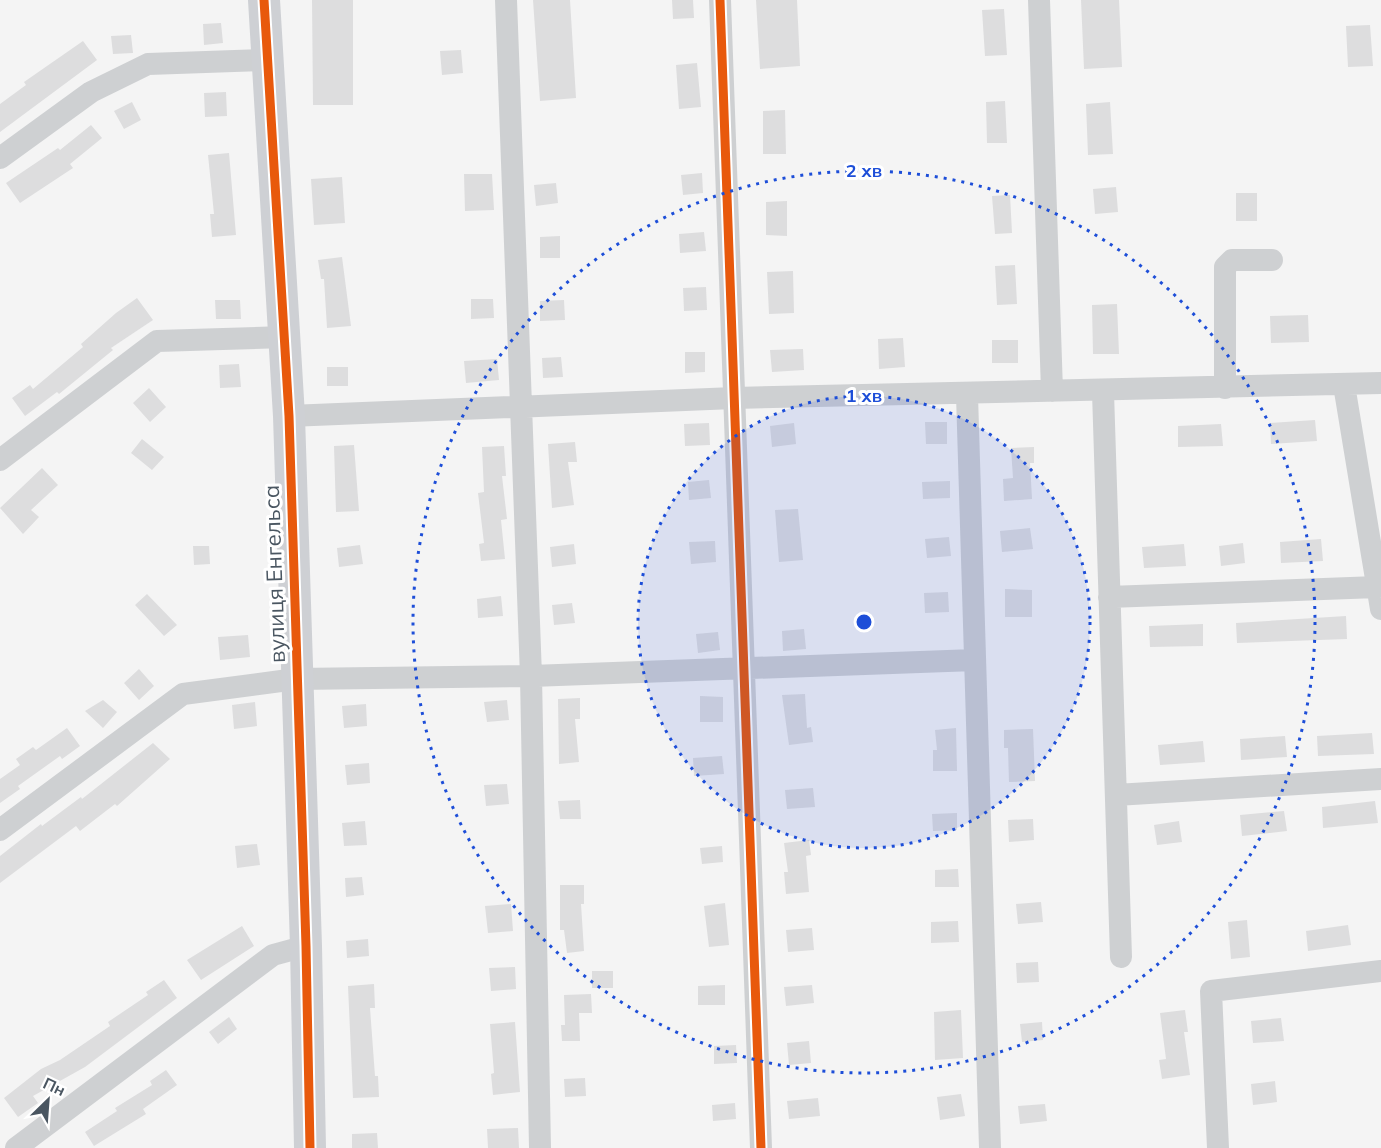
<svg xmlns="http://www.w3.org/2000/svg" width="1381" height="1148" viewBox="0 0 1381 1148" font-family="Mulish,sans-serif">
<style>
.building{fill:#ddddde}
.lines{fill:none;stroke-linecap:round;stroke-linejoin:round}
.street{stroke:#ced0d2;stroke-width:22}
.secondary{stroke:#ced0d4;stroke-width:32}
.cycleway-casing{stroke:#fff;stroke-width:13}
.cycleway{stroke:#e8590c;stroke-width:9}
.ring{fill:none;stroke:#1d4ed8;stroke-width:3;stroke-dasharray:3 6}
.labels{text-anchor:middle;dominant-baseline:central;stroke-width:6;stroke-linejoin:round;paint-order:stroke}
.street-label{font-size:22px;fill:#4a5661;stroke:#fff}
.centre{fill:#1d4ed8;stroke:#fff;stroke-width:3}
.ring-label{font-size:18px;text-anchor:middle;font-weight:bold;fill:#1d4ed8;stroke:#fff;stroke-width:6;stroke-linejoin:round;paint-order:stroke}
</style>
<rect width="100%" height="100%" fill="#f4f4f4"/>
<!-- building -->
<path class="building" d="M312,0H353V105H313Z
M533,0H570L576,98L540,101Z
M672,0H693L694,18L673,19Z
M756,0H797L800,66L760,69Z
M1081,0H1119L1122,67L1084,69Z
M1004,9L1007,55L985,56L982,10Z
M221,23L223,43L204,45L203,24Z
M1370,25L1373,66L1348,67L1346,26Z
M131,35L133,53L113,54L111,36Z
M83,41L97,60L0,132V104L26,85L24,82Z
M461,50L463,73L442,75L440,51Z
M697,63L701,107L679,109L676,65Z
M226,92L227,116L205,117L204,93Z
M1005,101L1007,143H987L986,102Z
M132,102L141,120L124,129L114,111Z
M1110,102L1113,154L1088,155L1086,104Z
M785,110L786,154H763V111Z
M91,125L102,138L70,164L73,168L20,203L6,183L58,148L60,150Z
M229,153L236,235L212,237L210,214H214L208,155Z
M702,173L703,193L683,195L681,175Z
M464,174H492L494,210L465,211Z
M342,177L345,223L314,225L311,179Z
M556,183L558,203L536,206L534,185Z
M1116,187L1118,212L1095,214L1093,189Z
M1236,193H1257V221H1236Z
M1010,195L1012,233L995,234L992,196Z
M787,201V236L766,235V202Z
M704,232L706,251L680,253L679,234Z
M560,236V258H540V237Z
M342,257L351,326L327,328L324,279H321L318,260Z
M1015,265L1017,304L997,305L995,266Z
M793,271L794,313L769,314L767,272Z
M706,287L707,310L684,311L683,288Z
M137,298L153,320L111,348L113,350L59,394L57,392L25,416L12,398L30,385L33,389L83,347L81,344L116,313Z
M471,299H493L494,318L471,319Z
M215,300H240L241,319H216Z
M564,300L565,320L540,321V301Z
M1117,304L1119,354H1093L1092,305Z
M1308,315L1309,342L1271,343L1270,316Z
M903,338L905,367L879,369L878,339Z
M992,340H1018V363H992Z
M803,349L804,370L772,372L770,350Z
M685,352H705V372L685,373Z
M561,357L563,377L543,378L542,358Z
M497,359L499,380L466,383L464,361Z
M239,364L241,387L220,388L219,365Z
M327,367H348V386H327Z
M149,388L166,407L150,422L133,403Z
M1315,420L1317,441L1271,444L1270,423Z
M925,422H947V444H926Z
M709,423L710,445L685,446L684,424Z
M794,423L796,444L772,447L770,426Z
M1221,424L1223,446L1178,447V426Z
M142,439L164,457L152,470L131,453Z
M575,442L577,462H568L574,505L552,508L548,444Z
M354,445L359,511L336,512L334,446Z
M504,446L506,476H502L507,519L501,520L505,559L481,561L479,544L484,543L478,493L484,492L482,447Z
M1034,447V463H1030L1032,499L1004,501L1003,479L1013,478L1011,448Z
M42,468L58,485L31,510L39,517L23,534L0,508Z
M709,480L711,498L689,500L688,482Z
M950,481V498L923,499L922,482Z
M798,509L803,560L779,562L775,510Z
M1030,528L1033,549L1002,552L1000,531Z
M949,537L951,556L927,558L925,539Z
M1321,539L1323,561L1281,563L1280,542Z
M715,541L716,562L691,564L689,542Z
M1243,543L1245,563L1221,566L1219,546Z
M574,544L576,564L552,567L550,547Z
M1184,544L1186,566L1144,568L1142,547Z
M360,545L363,564L339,567L337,548Z
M193,546H209L210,564L194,565Z
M1005,589L1032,590V617H1005Z
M948,592L949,612L925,613L924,593Z
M147,594L177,625L164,636L135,605Z
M501,596L503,616L478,618L477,599Z
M572,603L575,623L554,625L552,605Z
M1346,616L1347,639L1237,643L1236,623Z
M1203,624V646L1150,647L1149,626Z
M804,629L806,649L783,651L782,631Z
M718,632L720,650L698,653L696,634Z
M248,635L250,657L220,660L218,637Z
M139,669L154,686L139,700L124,683Z
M805,694L807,728L811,727L813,742L789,745L782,695Z
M700,696L723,697V722H700Z
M580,698V719H575L579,762L559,764L558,699Z
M103,700L117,712L103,728L85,711Z
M507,700L509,720L487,722L484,702Z
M255,702L257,726L234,729L232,705Z
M366,704L367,726L344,728L342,706Z
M67,728L80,746L62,759L60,756L18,786L20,789L0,803V779L20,765L16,759L33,747L36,750Z
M956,728L957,771H933V750H937L935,730Z
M1033,729L1035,781L1009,782L1008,748H1004V730Z
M1372,733L1374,754L1318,756L1317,736Z
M1285,736L1287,757L1241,760L1240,739Z
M1203,741L1205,762L1160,765L1158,745Z
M153,743L170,759L117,806L115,804L80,831L76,826L0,883V856L41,824L42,826L81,797L82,799Z
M722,756L724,774L694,776L693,758Z
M369,763L370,783L347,785L345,765Z
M507,784L509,804L486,806L484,785Z
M813,788L815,807L787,809L785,790Z
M580,800L581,819H560L558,801Z
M1375,801L1378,823L1323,828L1322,807Z
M1284,811L1287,831L1242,836L1240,815Z
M957,813V830L933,831L932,814Z
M1033,819L1034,840L1009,842L1008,820Z
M365,821L367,845L344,846L342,823Z
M1179,821L1182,842L1157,845L1154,825Z
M809,840L811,855L806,856L809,892L786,894L784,872H788L784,843Z
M257,844L260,865L237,868L235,846Z
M722,846L723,862L702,864L700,848Z
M958,869L959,887H935V870Z
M362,877L364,895L346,897L345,878Z
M560,885H584V904H581L584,951L567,953L564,930H560Z
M1041,902L1043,922L1018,924L1016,904Z
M725,903L729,945L709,947L704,906Z
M511,904L513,931L488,933L485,906Z
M1247,920L1250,957L1231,959L1228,922Z
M958,921L959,942L931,943V922Z
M1348,925L1351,945L1308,951L1306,931Z
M242,926L254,946L201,980L187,960Z
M812,928L814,950L788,952L786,930Z
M368,939L369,956L347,958L346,941Z
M1038,962L1039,982L1017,983L1016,963Z
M515,967L516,989L491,991L489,968Z
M592,971H613V988H592Z
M164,980L177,998L85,1067L33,1096L38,1103L18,1117L4,1098L41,1069L60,1060L110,1026L108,1022L148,995L146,992Z
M374,984L375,1008H370L375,1076H378L379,1097L353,1098L348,986Z
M725,985V1005H698V986Z
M812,985L814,1003L786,1006L784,987Z
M591,994L592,1013H579L580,1041H562L561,1025H565L564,995Z
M961,1010L963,1058L935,1060L934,1012Z
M1185,1010L1188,1032H1184L1190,1075L1162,1079L1159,1060L1166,1059L1160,1013Z
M229,1017L237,1029L218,1044L209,1032Z
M1281,1018L1284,1041L1253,1043L1251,1021Z
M515,1022L520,1092L493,1095L491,1074L494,1073L490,1024Z
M1042,1022L1043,1040L1022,1042L1020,1024Z
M809,1041L811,1063L789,1065L787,1043Z
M736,1045L737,1063L714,1064V1046Z
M166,1070L177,1085L143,1109L146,1114L94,1146L85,1132L117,1111L115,1108L152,1085L150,1081Z
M585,1078L586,1096L565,1097L564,1079Z
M1275,1081L1277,1102L1253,1105L1251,1084Z
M961,1094L965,1116L940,1120L937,1097Z
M818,1098L820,1116L789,1119L787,1101Z
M735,1103L736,1119L713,1121L712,1105Z
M1045,1104L1047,1121L1020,1124L1018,1106Z
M518,1128L519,1148H488L487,1129Z
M377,1133L378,1148H352V1134Z"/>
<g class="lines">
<!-- street -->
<path class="street" d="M506,0L531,676L540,1148
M720,0L761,1148
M1039,0L1052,391
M0,158L91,92L148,64L266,60
M1344,385L1381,609
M1225,388V267L1232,260H1272
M1103,392L1121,957
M967,395L990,1148
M289,416L734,398L1381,383
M0,460L157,341L285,337
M1109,597L1377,587
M1116,795L1381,779
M0,830L183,694L296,679L531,676L975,660
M16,1148L273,955L306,946
M1218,1148L1211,991L1381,971"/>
<!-- secondary -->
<path class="secondary" d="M264,0L289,416L306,946L310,1148"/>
<defs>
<path id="cycleway" d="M264,0L289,416L306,946L310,1148
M720,0L761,1148"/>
</defs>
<!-- cycleway casing -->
<use href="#cycleway" class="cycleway-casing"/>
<!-- cycleway -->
<use href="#cycleway" class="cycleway"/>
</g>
<!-- distance rings -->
<circle cx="864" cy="622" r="226" fill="#1d4ed8" fill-opacity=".12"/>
<g class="ring">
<circle cx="864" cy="622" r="226"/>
<circle cx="864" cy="622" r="451"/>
</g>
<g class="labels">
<!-- street labels -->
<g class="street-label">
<text transform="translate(274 574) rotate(-92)">вулиця Енгельса</text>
</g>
</g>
<circle cx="864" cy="622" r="9" class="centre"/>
<g class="ring-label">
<text x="864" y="177">2 хв</text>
<text x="864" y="402">1 хв</text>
</g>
<!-- north arrow -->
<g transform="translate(48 1100) rotate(25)" stroke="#ffffff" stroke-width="4.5" paint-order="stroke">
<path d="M0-4.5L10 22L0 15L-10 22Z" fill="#4a5661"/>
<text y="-9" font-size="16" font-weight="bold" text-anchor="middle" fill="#4a5661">Пн</text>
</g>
</svg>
